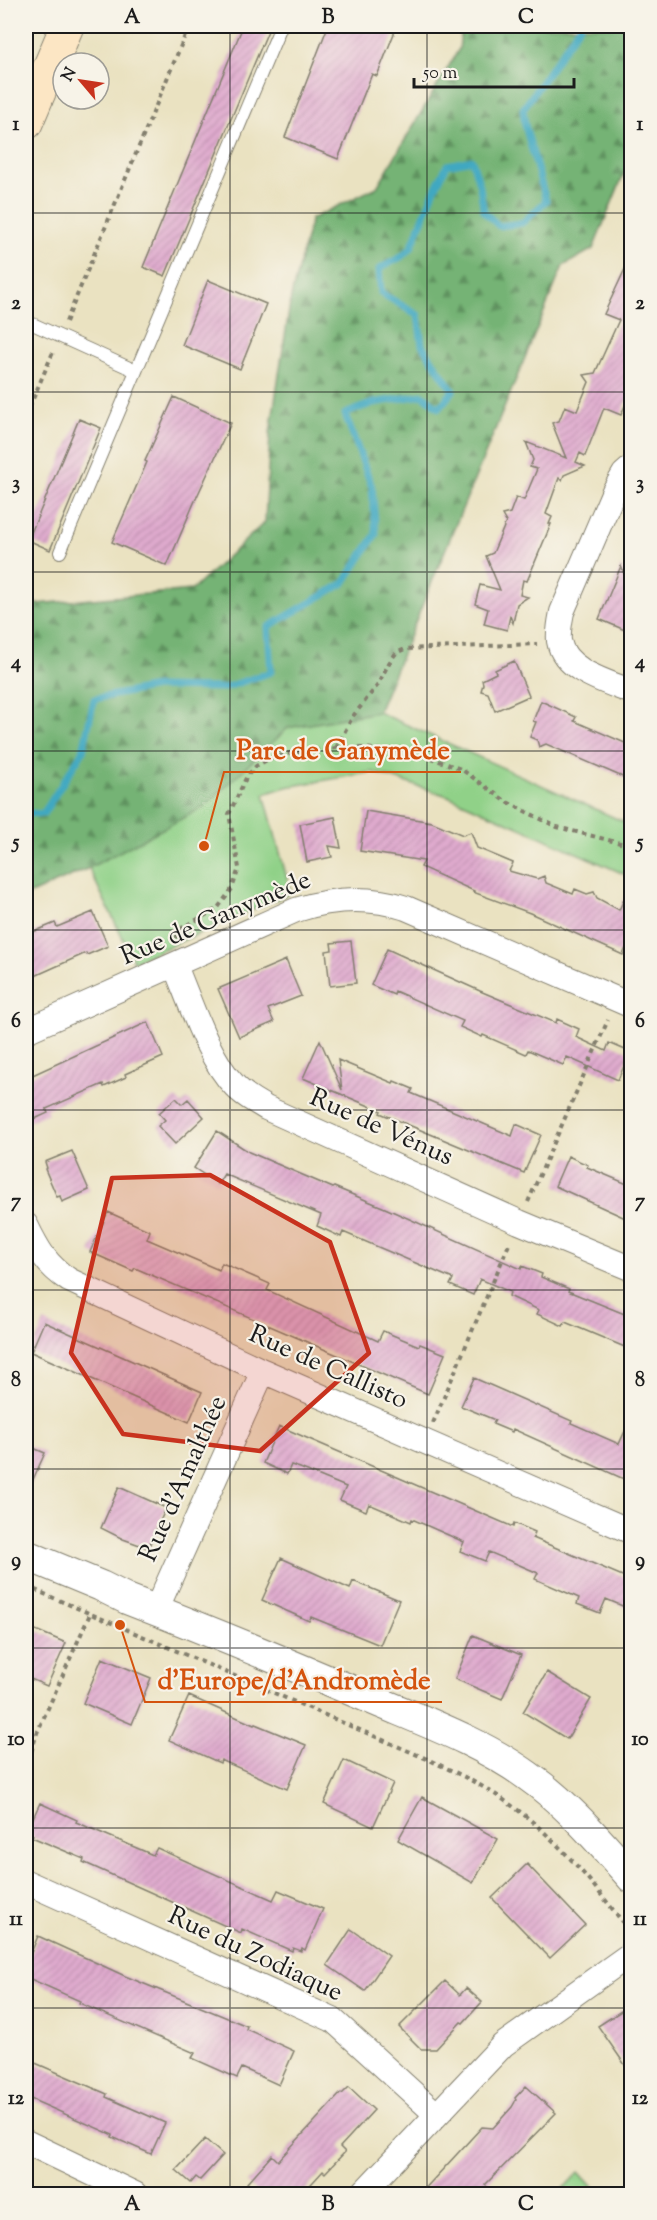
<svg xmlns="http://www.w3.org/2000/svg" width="657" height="2220" viewBox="0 0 657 2220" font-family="'Sorts Mill Goudy',serif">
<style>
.grass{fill:url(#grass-tufts);stroke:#567652;stroke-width:1.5}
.forest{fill:url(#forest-firs);stroke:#486848;stroke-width:1.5}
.green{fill:#90d188;stroke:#567652;stroke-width:1.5}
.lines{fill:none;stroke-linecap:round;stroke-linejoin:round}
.stream{stroke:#41a8c1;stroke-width:7}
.building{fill:url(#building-hatch)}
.service-casing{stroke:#837f6e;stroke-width:14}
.minor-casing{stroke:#837f6e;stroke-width:26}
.tertiary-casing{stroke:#837f6e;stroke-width:32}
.secondary-casing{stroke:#837f6e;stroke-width:35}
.path{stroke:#837f6e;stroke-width:4;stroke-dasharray:4.5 4.5;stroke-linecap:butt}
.service{stroke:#fff;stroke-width:12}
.minor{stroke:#fff;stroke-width:24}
.tertiary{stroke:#fff;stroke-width:30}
.secondary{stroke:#fce6c4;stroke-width:33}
.marked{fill:#c8321e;fill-opacity:0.2;stroke:#c8321e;stroke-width:4.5;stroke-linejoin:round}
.grid{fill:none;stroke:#1c1c1c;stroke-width:1.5;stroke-opacity:0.55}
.labels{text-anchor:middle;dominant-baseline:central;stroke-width:4.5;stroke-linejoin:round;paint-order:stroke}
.street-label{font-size:26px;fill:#1c1c1c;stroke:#f7f3e8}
.leader{fill:none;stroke:#d4530e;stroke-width:2}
.callout-dot{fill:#d4530e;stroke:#f7f3e8;stroke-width:2}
.callout-label{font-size:27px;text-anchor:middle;font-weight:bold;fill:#d4530e;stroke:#f7f3e8;stroke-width:4.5;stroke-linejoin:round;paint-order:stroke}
.neatline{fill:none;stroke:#1c1c1c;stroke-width:2}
.grid-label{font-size:20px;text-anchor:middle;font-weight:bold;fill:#1c1c1c}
</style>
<defs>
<pattern id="grass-tufts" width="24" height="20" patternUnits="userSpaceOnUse" patternTransform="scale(1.5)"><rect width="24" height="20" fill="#90d188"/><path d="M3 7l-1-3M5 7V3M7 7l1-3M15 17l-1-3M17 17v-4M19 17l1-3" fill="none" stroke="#7cb375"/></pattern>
<pattern id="forest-firs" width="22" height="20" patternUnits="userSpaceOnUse" patternTransform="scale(1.5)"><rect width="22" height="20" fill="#74b374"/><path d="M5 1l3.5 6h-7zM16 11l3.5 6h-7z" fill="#5e915e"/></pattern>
<pattern id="building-hatch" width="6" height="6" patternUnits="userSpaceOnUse" patternTransform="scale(1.5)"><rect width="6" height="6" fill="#dfaace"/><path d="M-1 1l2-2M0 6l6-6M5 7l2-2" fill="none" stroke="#bf92b0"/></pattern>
</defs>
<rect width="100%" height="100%" fill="#f7f3e8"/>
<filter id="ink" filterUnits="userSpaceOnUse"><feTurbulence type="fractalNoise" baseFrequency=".0167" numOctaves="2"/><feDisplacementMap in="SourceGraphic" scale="12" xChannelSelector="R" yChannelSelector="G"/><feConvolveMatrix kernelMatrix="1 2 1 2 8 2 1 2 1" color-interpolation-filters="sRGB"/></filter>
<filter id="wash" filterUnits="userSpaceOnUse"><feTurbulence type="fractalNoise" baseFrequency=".008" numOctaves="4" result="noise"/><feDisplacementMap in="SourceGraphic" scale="24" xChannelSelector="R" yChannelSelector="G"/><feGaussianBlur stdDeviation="1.35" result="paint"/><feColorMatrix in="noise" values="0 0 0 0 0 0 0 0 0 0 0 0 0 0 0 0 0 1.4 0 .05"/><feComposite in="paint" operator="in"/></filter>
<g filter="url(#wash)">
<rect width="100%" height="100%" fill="#eae2c1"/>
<!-- grass -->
<path class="grass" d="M579,2172L599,2194H558Z"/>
<!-- forest -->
<path class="forest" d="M462,26H631V156L593,249L563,266L378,712L288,728L204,807L89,868L26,896V605L192,590L265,522L270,433L291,297L311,219L377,187L459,49Z"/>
<!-- green -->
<path class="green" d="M378,712L631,825V877L448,796L373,772L286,787L264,794L291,893L134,962L89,868L204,807L288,728Z"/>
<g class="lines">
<!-- stream -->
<path class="stream" d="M26,813L43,814L83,751L94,699L156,687L224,688L271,672L268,627L344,583L376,534L372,487L345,414L373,403L423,395L439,408L453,391L422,345L418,315L381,293L379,269L401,257L411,248L434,191L447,165L472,160L480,187L484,212L499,226L522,223L546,201L525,125L523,109L580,26"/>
</g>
<g id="blocks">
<!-- building -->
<path class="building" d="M243,26H270L165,276L143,267Z
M328,26H397L377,76L372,74L338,159L285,137Z
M632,254V389L621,415L604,408L585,456L580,453L576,462L585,466L564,475L562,480L559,478L546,514L552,517L549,524H551L527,581L523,580L520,595L528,597L517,604L513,623L510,616L507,630L484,624L488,609L475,604L480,585L500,590L486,556L493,553L506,522L502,515L510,513L516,497L524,500L537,469L530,467L533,460L526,442L566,458L552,423L559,421L565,406L577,411L589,382L584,375L595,373L619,320L604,314Z
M208,280L266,304L240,369L182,345Z
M174,397L231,423L194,503L167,566L112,542L147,462L145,461Z
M79,419L101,428L50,550L28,540Z
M621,566L632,593V633L599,619Z
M514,661L529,696L495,711L488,693L481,691L483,684L482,680L496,673L495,670Z
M541,701L576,717L574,721L632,746V781L546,744L539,747L537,740L530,737L536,722L533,721Z
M366,811L432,822L463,835L471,832L477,848L513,863L509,871L537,879L544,876L546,883L573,894L575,889L587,894L594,892L597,898L619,910L632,882V950L626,948L623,955L530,913L473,892L474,891L421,867L424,861L360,851Z
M335,817L341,848L329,846L332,857L307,862L300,824Z
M93,912L108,946L87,955L86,953L26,980V935L55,923L57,927Z
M351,941L356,983L330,986L326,951L332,950L331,943Z
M387,949L480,991L556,1023L557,1019L579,1029L576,1037L606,1051L609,1043L630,1052L618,1080L567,1057L563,1065L528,1050L526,1054L483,1035L482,1037L460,1027L463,1021L395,991L394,995L371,985Z
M286,960L301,996L268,1009L274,1022L239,1037L218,989Z
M148,1022L163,1057L125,1074L126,1077L104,1087L103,1084L46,1109L48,1113L26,1123V1078Z
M320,1040L342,1090L338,1060L393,1083L394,1081L413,1089L411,1093L512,1136L516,1124L541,1135L524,1173L380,1113L381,1111L303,1078Z
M176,1098L182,1104L188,1099L204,1117L175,1144L158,1126L165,1120L159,1113Z
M217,1131L249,1152L333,1188L334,1187L385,1208L521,1269L522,1266L542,1274L541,1277L569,1289L568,1291L632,1317V1350L565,1322L563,1326L537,1314L539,1310L509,1296L510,1292L480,1279L473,1295L450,1285L453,1279L343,1232L341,1237L317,1226L321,1215L224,1174L218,1184L194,1168Z
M72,1151L89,1190L62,1202L60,1196L57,1197L45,1169L47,1168L45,1162Z
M568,1156L588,1165L587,1167L632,1186V1221L555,1186Z
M108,1212L150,1231L147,1239L219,1270L222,1263L270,1284L267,1290L378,1341L383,1331L419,1346L420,1344L445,1354L428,1394L135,1268L133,1271L90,1252Z
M44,1322L202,1392L189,1422L31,1352Z
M474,1378L572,1421L571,1423L619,1444L632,1416V1467L626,1480L513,1429L512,1432L493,1424L495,1420L461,1406Z
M279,1426L476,1511L513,1527L514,1523L535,1532L533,1538L632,1580V1610L606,1599L600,1613L577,1604L579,1598L535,1579L538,1573L489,1552L485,1561L460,1551L464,1542L412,1519L411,1522L369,1504L366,1511L340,1500L346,1487L300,1468L291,1465L287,1474L263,1463Z
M26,1445L45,1453L26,1495Z
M119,1487L166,1508L148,1548L123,1539L101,1528Z
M281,1558L350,1589L353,1581L399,1600L380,1645L311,1617L309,1621L262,1600Z
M26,1626L66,1643L47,1686L26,1677Z
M473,1635L521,1655L502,1699L455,1679Z
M102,1658L151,1678L132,1724L83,1703Z
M547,1672L591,1699L567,1739L523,1712Z
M189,1696L254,1725L255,1724L306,1745L287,1789L221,1760L220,1763L169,1740Z
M344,1760L393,1783L373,1827L324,1804Z
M422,1797L498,1839L473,1883L398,1840Z
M40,1803L77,1820L76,1822L153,1855L157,1848L273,1900L278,1890L323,1909L305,1950L302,1948L301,1951L293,1948L292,1951L242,1929L241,1933L83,1862L84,1859L32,1837L33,1835L26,1833Z
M527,1864L585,1925L550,1958L492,1898Z
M351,1929L389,1956L365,1991L327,1965Z
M38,1936L125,1976L247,2026L246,2029L294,2051L279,2085L242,2068L237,2078L192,2058L195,2053L79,2003L80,2001L26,1977V1965Z
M445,1981L460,1995L466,1988L482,2002L463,2023L461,2022L436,2049H421L399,2027Z
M632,2004V2075L598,2026Z
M26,2059L107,2094L106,2097L165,2123L151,2154L112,2137L113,2135L26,2097Z
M526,2086L556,2113L485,2185L495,2194H420L482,2127L493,2128L512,2107L516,2100L515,2098Z
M349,2087L374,2110L340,2147L345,2152L325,2173L323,2171L302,2194H259L247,2183L272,2155L278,2161L341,2093L342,2094Z
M205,2139L223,2155L200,2180L196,2177L191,2183L176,2170Z"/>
</g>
</g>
<g filter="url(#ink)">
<use href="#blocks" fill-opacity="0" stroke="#837f6e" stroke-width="1.5"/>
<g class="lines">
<defs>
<path id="service" d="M26,321L136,371
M60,552L281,26"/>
<path id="minor" d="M632,467L624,474L614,491L562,612C560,622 558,631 559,641C564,671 608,682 632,692
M175,966C190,1001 208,1059 235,1086C243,1095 255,1101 266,1108L519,1222L632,1269
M26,1031L296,910C333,898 369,896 406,908L632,1006
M26,1225C37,1248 46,1265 69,1280L263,1371L632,1532
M156,1610L263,1371
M26,1882L333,2020L436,2114
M26,2142L135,2194
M362,2194L503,2045L632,1953"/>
<path id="tertiary" d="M26,1555L101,1586L127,1599C212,1632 297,1667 381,1703C431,1724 484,1744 528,1776C568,1804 599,1841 632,1878"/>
<path id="secondary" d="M26,123L67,26"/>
</defs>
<!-- service casing -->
<use href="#service" class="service-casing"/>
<!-- minor casing -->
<use href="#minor" class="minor-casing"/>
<!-- tertiary casing -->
<use href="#tertiary" class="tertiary-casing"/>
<!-- secondary casing -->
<use href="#secondary" class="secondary-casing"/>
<!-- path -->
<path class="path" d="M66,322L189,26
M26,415L54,350
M336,748L353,716L377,686L389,663L396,653L405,649L537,644
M176,938L183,927L217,909L232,889L239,868L229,814L247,776L256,766L269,759L290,753L336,748H363L399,752L428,757L461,769L507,802L557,827L632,846
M528,1202L608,1020
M433,1423L510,1242
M26,1586L427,1759C455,1772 483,1785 508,1803C557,1837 595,1886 631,1933
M26,1769L37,1733L90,1614"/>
<!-- service -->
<use href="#service" class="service"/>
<!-- minor -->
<use href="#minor" class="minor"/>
<!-- tertiary -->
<use href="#tertiary" class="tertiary"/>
<!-- secondary -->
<use href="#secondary" class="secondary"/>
</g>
</g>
<!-- marked area -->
<path class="marked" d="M210,1175L330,1242L369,1353L260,1451L123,1434L71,1353L112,1178Z"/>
<!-- grid -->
<path class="grid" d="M230,26V2194M427,26V2194M26,213H632M26,392H632M26,572H632M26,751H632M26,930H632M26,1110H632M26,1290H632M26,1469H632M26,1648H632M26,1828H632M26,2008H632"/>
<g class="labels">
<!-- street labels -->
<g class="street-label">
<text transform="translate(216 919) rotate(-23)">Rue de Ganymède</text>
<text transform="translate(381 1128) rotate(24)">Rue de Vénus</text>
<text transform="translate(328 1368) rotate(24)">Rue de Callisto</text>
<text transform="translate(184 1479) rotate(-66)">Rue d'Amalthée</text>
<text transform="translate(255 1955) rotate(25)">Rue du Zodiaque</text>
</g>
</g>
<!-- callouts -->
<path class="leader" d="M204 846L224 772H461M120 1625L145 1702H442"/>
<g class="callout-dot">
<circle cx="204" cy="846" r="6"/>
<circle cx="120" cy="1625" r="6"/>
</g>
<g class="callout-label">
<text x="343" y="759">Parc de Ganymède</text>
<text x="294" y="1689">d'Europe/d'Andromède</text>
</g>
<!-- margin -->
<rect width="657" height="2220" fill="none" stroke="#f7f3e8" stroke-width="66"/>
<!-- north arrow -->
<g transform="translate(81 81) rotate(299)"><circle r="28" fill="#f7f3e8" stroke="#9f9d96" stroke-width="1.5"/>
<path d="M0-4.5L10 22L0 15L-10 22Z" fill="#c8321e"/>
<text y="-9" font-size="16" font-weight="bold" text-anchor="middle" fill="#1c1c1c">N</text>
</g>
<!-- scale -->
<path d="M414 78v9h160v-9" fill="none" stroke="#1c1c1c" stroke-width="3"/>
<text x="423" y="78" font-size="18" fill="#1c1c1c" stroke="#f7f3e8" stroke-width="4.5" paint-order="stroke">50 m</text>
<rect x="33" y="33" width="591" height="2154" class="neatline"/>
<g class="grid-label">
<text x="132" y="23">A</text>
<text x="328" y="23">B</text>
<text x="526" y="23">C</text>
<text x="16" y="130">1</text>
<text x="640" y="130">1</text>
<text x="16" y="309">2</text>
<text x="640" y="309">2</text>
<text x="16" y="489">3</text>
<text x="640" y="489">3</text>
<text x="16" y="668">4</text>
<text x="640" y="668">4</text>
<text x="16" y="848">5</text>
<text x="640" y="848">5</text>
<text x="16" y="1027">6</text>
<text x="640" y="1027">6</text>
<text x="16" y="1207">7</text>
<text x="640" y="1207">7</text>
<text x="16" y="1386">8</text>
<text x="640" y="1386">8</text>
<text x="16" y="1566">9</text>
<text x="640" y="1566">9</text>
<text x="16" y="1745">10</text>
<text x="640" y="1745">10</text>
<text x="16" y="1925">11</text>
<text x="640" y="1925">11</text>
<text x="16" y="2104">12</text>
<text x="640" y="2104">12</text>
<text x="132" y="2210">A</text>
<text x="328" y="2210">B</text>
<text x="526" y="2210">C</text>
</g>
</svg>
